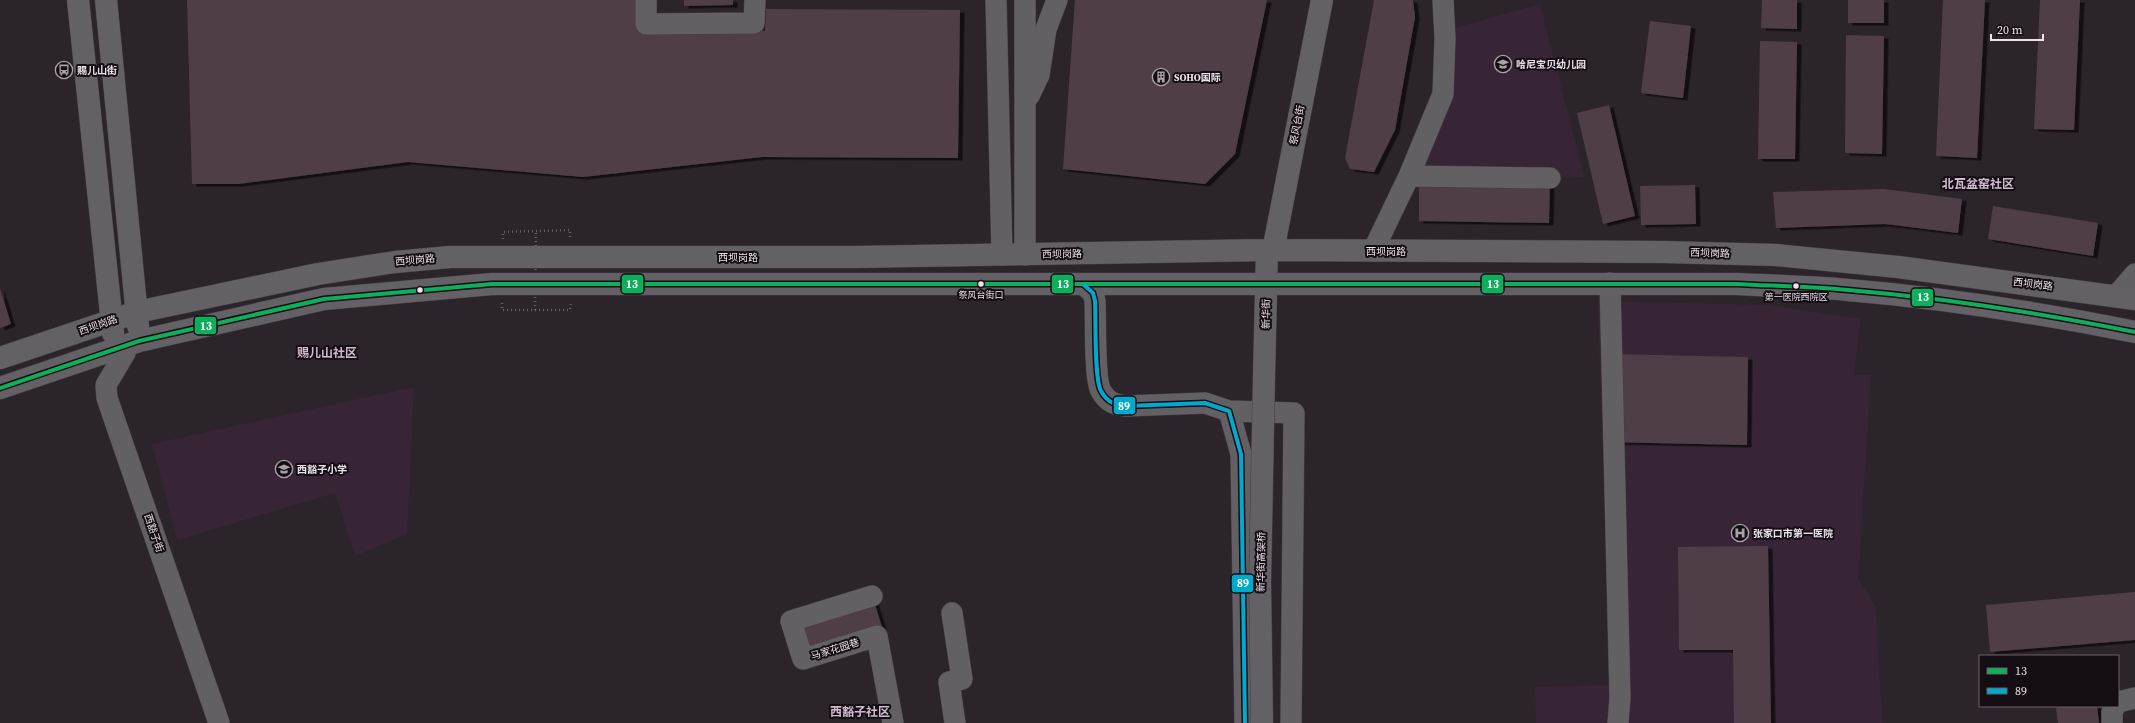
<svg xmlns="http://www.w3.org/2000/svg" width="2135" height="723" viewBox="0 0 2135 723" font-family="'Source Serif 4','Noto Sans SC',serif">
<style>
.built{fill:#372535}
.building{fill:#4f3e46;filter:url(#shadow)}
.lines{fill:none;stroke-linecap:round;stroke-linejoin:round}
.minor-casing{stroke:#463f45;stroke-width:22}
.major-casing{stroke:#463f45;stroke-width:23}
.path{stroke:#636064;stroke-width:2.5;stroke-dasharray:1 3;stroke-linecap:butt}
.minor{stroke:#626063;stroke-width:21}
.major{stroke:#636066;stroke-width:22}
.major-bridge-casing{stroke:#463f45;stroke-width:23;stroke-linecap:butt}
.path-bridge{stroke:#636064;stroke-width:2.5;stroke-dasharray:1 3;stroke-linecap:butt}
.major-bridge{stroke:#636066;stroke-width:22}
.bus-1-casing{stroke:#140d13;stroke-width:7}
.bus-2-casing{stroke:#140d13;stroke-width:7}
.bus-1{stroke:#0daf5c;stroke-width:4}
.bus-2{stroke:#00a9ce;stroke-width:4}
.bus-dot{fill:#ece2eb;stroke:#140d13;stroke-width:1.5}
.labels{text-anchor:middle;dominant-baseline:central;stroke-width:4;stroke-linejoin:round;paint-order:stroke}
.bus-label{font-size:9px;fill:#ece2eb;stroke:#140d13}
.poi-label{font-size:10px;font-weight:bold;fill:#ece2eb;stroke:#140d13;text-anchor:start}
.street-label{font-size:10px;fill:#ece2eb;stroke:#140d13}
.quarter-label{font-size:12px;font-weight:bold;fill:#cfbbcd;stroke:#140d13}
.line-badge{stroke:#140d13;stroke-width:1.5}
.badge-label{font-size:11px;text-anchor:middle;font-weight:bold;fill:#fff}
</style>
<defs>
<filter id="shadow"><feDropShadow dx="4.5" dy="2.5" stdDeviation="0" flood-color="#0009"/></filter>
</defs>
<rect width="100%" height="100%" fill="#2c242b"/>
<!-- built -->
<path class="built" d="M1540,4L1584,177L1421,174L1451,29Z
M1598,301L1769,305L1860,319L1854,375H1871L1858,579L1876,607L1882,723H1536L1535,687L1619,685L1613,444L1602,441Z
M414,387L407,534L355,556L335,493L177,540L152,444Z"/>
<!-- building -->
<path class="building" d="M187,0H636L637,29L765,31L766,9L960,10L958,158L762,157L583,177L408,162L238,184H192Z
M684,0H733V5L684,6Z
M1075,0H1267L1235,154L1205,184L1063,169Z
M1374,0H1413L1415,17L1395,130L1374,172L1350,169L1345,158Z
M1762,0H1797V29L1761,28Z
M1848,0H1884V23H1848Z
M1943,0H1985L1977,158L1936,156Z
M2040,0H2080L2074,130L2034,129Z
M1650,21L1691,26L1683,98L1641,93Z
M1846,35L1884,36L1882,154L1845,153Z
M1760,41L1797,42L1795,159H1758Z
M1609,105L1635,216L1603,224L1577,113Z
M1419,179L1550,180L1549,223L1419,221Z
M1695,185L1696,224L1641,225L1640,186Z
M1884,189L1962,199L1958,233L1885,224L1776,228L1773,192Z
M1993,206L2098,223L2093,256L1988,239Z
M0,288L11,324L0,328Z
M1606,354L1748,357L1747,445L1604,442Z
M1768,546L1771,723H1734L1733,650H1679L1678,547Z
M2135,592V640L1990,652L1986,605Z
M873,598L882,627L805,651L796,621Z
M2065,706H2097L2099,723H2058L2056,708Z"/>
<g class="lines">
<defs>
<path id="minor" d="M646,0V24L754,23L755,0
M996,0L1002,255
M1025,0V255
M1029,96L1039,75L1046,29L1057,0
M1409,176L1550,178
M1373,251L1409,176L1443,94L1445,38L1443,0
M1610,283L1620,698L1618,723
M1084,285L1093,293L1095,301C1096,318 1094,379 1101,391C1107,402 1115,405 1126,406L1205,403L1229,411L1241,454L1245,723
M2116,296L2135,274
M125,346V353L106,385L107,398L219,723
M1229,411L1294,413L1291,723
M872,596L791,621L803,659L877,636L893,723
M952,613L962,679L949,682L955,723
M2118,702L2135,698
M2112,723V712L2115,706"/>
<path id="major" d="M78,0L113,333
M106,0L138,326
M1273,251L1322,0
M0,358L137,312L318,274L395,262L450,257H855L1267,250L1665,252L1776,255L1898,267L2135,299
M1264,377L1267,250
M0,388L139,341L324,299L492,284H1736C1773,286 1810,286 1848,290C1944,298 2040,313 2135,332"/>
</defs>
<!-- minor casing -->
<use href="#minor" class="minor-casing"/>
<!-- major casing -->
<use href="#major" class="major-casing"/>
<!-- path -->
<path class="path" d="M503,239V232L570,230V237
M502,303V310H570L571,303"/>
<!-- minor -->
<use href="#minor" class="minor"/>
<!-- major -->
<use href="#major" class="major"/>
<defs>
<path id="major-bridge" d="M1262,723L1260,581L1264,377"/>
</defs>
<!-- major-bridge casing -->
<use href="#major-bridge" class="major-bridge-casing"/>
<!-- path-bridge -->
<path class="path-bridge" d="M535,310L536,231"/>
<!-- major-bridge -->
<use href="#major-bridge" class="major-bridge"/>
<defs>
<path id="bus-1" d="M0,388L139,341L324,299L492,284H1736C1773,286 1810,286 1848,290C1944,298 2040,313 2135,332"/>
<path id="bus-2" d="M1084,285L1093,293L1095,301C1096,318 1094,379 1101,391C1107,402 1115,405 1126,406L1205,403L1229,411L1241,454L1245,723"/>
</defs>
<!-- bus-1 casing -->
<use href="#bus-1" class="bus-1-casing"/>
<!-- bus-2 casing -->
<use href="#bus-2" class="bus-2-casing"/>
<!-- bus-1 -->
<use href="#bus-1" class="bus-1"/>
<!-- bus-2 -->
<use href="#bus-2" class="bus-2"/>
</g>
<!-- icons -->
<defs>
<symbol id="school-ring" viewBox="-11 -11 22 22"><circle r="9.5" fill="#140d13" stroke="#a9a0a8" stroke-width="1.5"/><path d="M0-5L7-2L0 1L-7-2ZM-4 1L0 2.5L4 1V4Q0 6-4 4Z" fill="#a9a0a8"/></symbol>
<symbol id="bus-ring" viewBox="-11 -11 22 22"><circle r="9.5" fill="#140d13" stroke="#a9a0a8" stroke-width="1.5"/><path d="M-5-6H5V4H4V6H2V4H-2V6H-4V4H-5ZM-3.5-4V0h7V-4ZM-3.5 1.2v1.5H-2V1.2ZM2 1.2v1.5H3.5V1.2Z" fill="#a9a0a8"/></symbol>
<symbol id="building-ring" viewBox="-11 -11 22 22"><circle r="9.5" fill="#140d13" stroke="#a9a0a8" stroke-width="1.5"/><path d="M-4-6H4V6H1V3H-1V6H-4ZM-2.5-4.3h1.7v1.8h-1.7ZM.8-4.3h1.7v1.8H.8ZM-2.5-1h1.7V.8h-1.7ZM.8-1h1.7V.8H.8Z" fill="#a9a0a8"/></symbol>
<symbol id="hospital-ring" viewBox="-11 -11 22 22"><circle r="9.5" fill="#140d13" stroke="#a9a0a8" stroke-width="1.5"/><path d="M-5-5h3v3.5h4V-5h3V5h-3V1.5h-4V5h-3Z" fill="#a9a0a8"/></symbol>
</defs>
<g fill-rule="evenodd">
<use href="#school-ring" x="1493" y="54" width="20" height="20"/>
<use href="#bus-ring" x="54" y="60" width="20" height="20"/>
<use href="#building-ring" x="1151" y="67" width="20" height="20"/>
<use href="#school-ring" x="274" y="459" width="20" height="20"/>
<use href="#hospital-ring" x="1730" y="523" width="20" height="20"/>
</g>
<!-- markers -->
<g class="bus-dot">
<circle cx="981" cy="284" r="3.5"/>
<circle cx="1796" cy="286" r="3.5"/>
<circle cx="420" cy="290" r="3.5"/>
</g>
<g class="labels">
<!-- bus labels -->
<g class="bus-label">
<text x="981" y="295">祭风台街口</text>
<text x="1796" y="297">第一医院西院区</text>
</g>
<!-- poi labels -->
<g class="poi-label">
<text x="1516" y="64">哈尼宝贝幼儿园</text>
<text x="77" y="70">赐儿山街</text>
<text x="1174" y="77">SOHO国际</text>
<text x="297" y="469">西豁子小学</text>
<text x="1753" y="533">张家口市第一医院</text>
</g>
<!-- street labels -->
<g class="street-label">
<text transform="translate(1297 125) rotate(-79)">祭风台街</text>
<text x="1386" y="251">西坝岗路</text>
<text transform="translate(1710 253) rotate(2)">西坝岗路</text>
<text transform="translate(1062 254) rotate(-1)">西坝岗路</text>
<text x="738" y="257">西坝岗路</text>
<text transform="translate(415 260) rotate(-5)">西坝岗路</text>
<text transform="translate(2033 284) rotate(7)">西坝岗路</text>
<text transform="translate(1266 314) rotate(-89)">新华街</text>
<text transform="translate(98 325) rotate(-19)">西坝岗路</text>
<text transform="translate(154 533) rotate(71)">西豁子街</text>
<text transform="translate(1261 562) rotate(-89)">新华街高架桥</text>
<text transform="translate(835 649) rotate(-17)">马家花园巷</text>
</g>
<!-- quarter labels -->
<g class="quarter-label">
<text x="1978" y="184">北瓦盆窑社区</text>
<text x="327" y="353">赐儿山社区</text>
<text x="860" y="712">西豁子社区</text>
</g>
</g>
<g class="line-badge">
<rect x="621" y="274" width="23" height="20" rx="4" fill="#0daf5c"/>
<rect x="1051" y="274" width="23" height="20" rx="4" fill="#0daf5c"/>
<rect x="1481" y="274" width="23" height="20" rx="4" fill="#0daf5c"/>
<rect x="1911" y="288" width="23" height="19" rx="4" fill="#0daf5c"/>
<rect x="194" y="316" width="23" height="19" rx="4" fill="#0daf5c"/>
<rect x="1113" y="396" width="23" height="19" rx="4" fill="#00a9ce"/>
<rect x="1231" y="574" width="23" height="19" rx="4" fill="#00a9ce"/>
</g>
<g class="badge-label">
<text x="632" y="288">13</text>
<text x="1063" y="288">13</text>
<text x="1493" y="288">13</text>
<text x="1923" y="301">13</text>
<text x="206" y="330">13</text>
<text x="1124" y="410">89</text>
<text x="1243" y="587">89</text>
</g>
<!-- legend -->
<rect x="1979" y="655" width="140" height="52" fill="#140d13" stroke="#6a6269"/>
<rect x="1987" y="668" width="20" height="6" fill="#0daf5c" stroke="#6a6269"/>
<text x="2015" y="675" font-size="12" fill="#ece2eb">13</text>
<rect x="1987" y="688" width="20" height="6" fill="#00a9ce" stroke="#6a6269"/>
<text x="2015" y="695" font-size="12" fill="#ece2eb">89</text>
<!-- scale -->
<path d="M1991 34v6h52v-6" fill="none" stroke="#ece2eb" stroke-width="2"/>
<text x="1997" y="34" font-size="12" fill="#ece2eb" stroke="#140d13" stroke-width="3" paint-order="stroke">20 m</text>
</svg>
